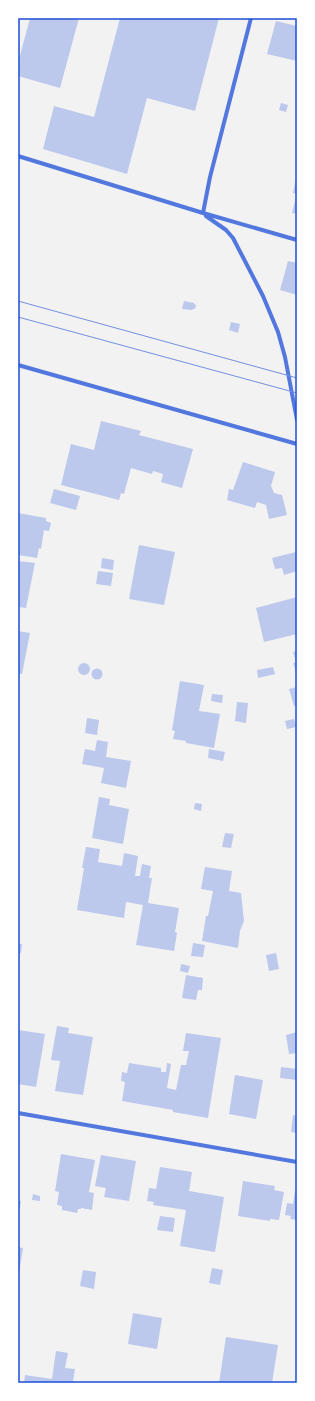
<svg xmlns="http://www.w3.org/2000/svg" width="315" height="1401" viewBox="0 0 315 1401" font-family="Helvetica,sans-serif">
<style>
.building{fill:#bdc9ec}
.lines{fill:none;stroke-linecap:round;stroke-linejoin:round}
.minor{stroke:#5277de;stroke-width:4}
.tram{stroke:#7290e2;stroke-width:1}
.neatline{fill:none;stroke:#1d4ed8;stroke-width:1.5}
</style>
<rect width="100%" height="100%" fill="#f2f2f2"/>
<!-- building -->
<path class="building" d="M30,18H79L60,88L18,76V63Z
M120,18H219L195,111L147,98L127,174L43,149L54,106L94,117Z
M276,21L297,26V61L267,54Z
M281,103L288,105L286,112L279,110Z
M296,178H297V194L293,193Z
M296,197H297V214L292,213Z
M288,261L297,263V295L280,290Z
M184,301L194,303V304L196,305L195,309H193L192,310L182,309Z
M231,322L240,324L238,333L229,330Z
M101,421L141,431L139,435L193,449L182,488L161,482L163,474L153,471L152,474L131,468L124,494L121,493L119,500L61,485L71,444L94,450Z
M243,462L275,472L271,486L274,493L282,495L287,515L269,519L266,505L257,502L255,508L227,500L229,489L233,490Z
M54,489L80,496L76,510L50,503Z
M18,513L46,518V521L51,523L49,531L44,530L41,549L39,548L37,558L18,555Z
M139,545L175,552L164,605L129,599Z
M296,552L297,558V571L284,575L282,568L275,569L272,558Z
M102,558L114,560L113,570L101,568Z
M18,561L35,563L26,608L18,607Z
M98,571L113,573L111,586L96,584Z
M297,597V634L264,642L256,608Z
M18,631L30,633L22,674H18Z
M297,651V675L293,663L296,662L293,652Z
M78 669a6 6 0 1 1 12 0a6 6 0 1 1-12 0Z
M273,667L275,674L258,678L257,670Z
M91.5 674a5.5 5.5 0 1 1 11 0a5.5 5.5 0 1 1-11 0Z
M180,681L204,685L199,711L220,714L214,748L186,743V741L173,739L175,731L172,730Z
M297,687V705L294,706L289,689Z
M212,694L223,695L222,703L211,701Z
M237,702L248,703L246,723L235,721Z
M87,718L99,720L97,735L85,733Z
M294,719L296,727L287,729L285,721Z
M97,740L108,742L106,757L131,761L126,788L101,783L104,768L82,764L85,749L95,751Z
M209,749L225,752L223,761L208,758Z
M99,797L110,799L109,805L129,809L123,844L92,838Z
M195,803L202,804L201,811L194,809Z
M225,833L234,834L231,848L222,847Z
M86,847L100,849L98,862L122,866L124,853L138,856L135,876H140L142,864L151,866L149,878H152L148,903L179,908L175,932L177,933L174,951L136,945L143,905L126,902L124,918L77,910L84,868H82Z
M205,867L232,871L229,891L241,893L244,921L240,931L238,948L202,941L206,916H208L213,891L201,889Z
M193,943L205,945L203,957L191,956Z
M18,944H22L21,953H18Z
M276,953L279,969L269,971L266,955Z
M181,964L190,966L188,973L180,971Z
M186,975L203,978L202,990H198L196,1000L182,998Z
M57,1026L69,1028L68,1033L93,1037L83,1095L55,1091L60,1061L51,1060Z
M18,1030L45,1034L36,1087L18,1084Z
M297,1032V1053L289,1054L286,1035Z
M186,1033L221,1038L208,1118L173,1112V1110L122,1101L125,1082L121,1081L122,1072L127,1073L129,1063L161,1068V1072H166L167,1063L171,1064L167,1088L176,1090L181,1065H186L189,1051H183Z
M281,1067L297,1069V1080L280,1078Z
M235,1075L263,1080L256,1119L229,1114Z
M293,1115L297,1116V1133L291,1132Z
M61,1154L95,1160L89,1192L94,1193L92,1210L81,1208V1209H78L77,1213L62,1210V1206L57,1205L59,1192L55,1191Z
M101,1155L136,1161L129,1201L104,1197L106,1188L95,1186Z
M160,1167L192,1172L189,1191L224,1197L215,1252L180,1246L186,1210L153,1205L154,1202L147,1201L149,1188L156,1189Z
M243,1181L275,1186L274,1190L284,1192L279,1220L270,1219V1221L238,1216Z
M295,1191H297V1220L290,1219L291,1216L285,1215L287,1203L293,1204Z
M33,1194L40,1196V1201L32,1200Z
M18,1201H21L20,1208H18Z
M160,1216L175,1218L173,1232L157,1230Z
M18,1247L23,1248L19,1274H18Z
M212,1268L223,1270L220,1285L209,1283Z
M83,1270L96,1272L94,1289L80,1286Z
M133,1313L162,1318L157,1349L128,1344Z
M226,1337L278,1345L272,1383H219Z
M56,1351L68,1353L65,1368L75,1369L73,1381L77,1383H24L25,1375L52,1379Z"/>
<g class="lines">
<!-- minor -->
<path class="minor" d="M18,156L203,213L297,240
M203,213L210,177L251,18
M206,216L226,230L233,238L263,296L278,332L285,357L297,420
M18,365L297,444
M18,1113L297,1162"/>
<!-- tram -->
<path class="tram" d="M18,301L297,378
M18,317L297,393"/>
</g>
<!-- border -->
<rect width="315" height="1401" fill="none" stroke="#ffffff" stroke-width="38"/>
<rect x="19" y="19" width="277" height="1363" class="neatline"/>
</svg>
